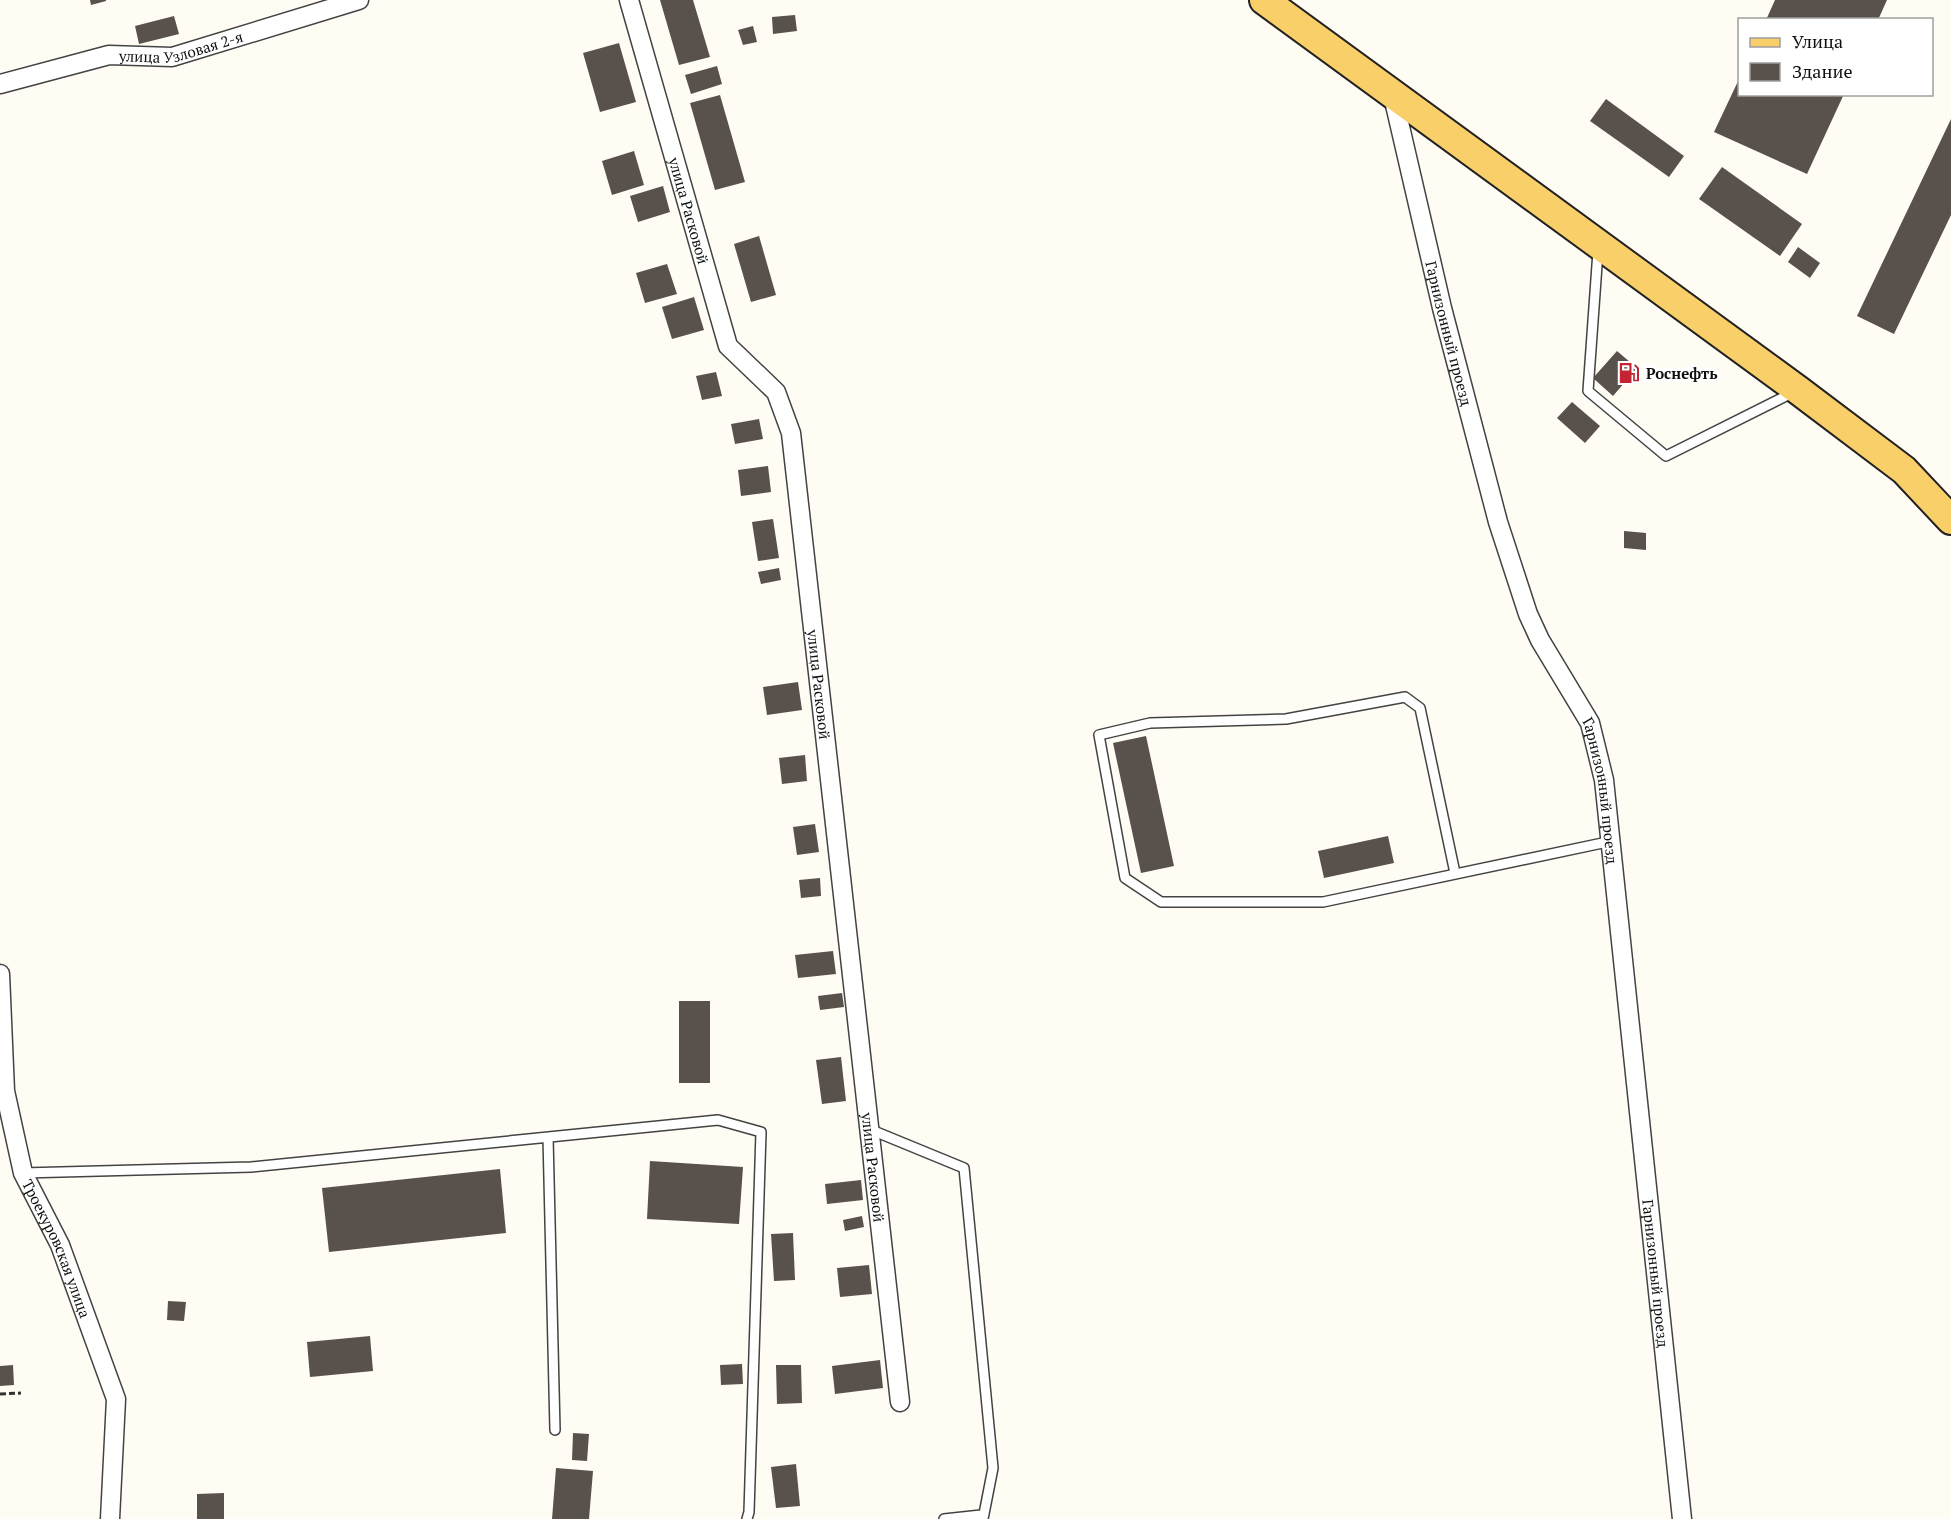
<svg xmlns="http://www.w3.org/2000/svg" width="1951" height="1519" viewBox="0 0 1951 1519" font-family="'PT Serif',serif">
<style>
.building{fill:#59514c}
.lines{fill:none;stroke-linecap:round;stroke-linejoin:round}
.lane-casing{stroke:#434343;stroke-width:12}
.street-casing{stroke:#434343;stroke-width:21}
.primary-casing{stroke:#212121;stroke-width:32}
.path{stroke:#323232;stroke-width:3;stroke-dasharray:6 3;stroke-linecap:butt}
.lane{stroke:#fff;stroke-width:9}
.street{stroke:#fff;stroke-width:18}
.primary{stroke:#f9cf69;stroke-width:28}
.labels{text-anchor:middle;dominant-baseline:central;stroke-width:6;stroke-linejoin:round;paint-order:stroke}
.street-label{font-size:15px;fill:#101010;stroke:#fff}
.poi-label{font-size:15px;font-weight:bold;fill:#101010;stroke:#fff;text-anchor:start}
</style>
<rect width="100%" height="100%" fill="#fffcf3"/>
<!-- building -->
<path class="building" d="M90,0H106V1L91,5Z
M660,0H693L710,57L679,65Z
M1775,0H1887L1878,20H1766Z
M795,15L797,31L773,34L772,17Z
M174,16L179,34L139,44L135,26Z
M753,26L757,42L743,45L738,30Z
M619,43L636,102L600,112L583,53Z
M717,66L722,84L691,94L685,75Z
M1740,77V94H1844L1807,174L1714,132Z
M720,95L745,182L715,190L690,103Z
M1606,99L1684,156L1669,177L1590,121Z
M1951,119V215L1894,334L1857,316Z
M634,151L644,185L612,195L602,161Z
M1722,167L1802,224L1780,256L1699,199Z
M663,186L670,212L638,222L630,196Z
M759,236L776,295L751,302L734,244Z
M1798,247L1820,263L1810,278L1788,262Z
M667,264L677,294L645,303L636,273Z
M694,297L704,330L672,339L662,307Z
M1617,351L1637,368L1613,396L1593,378Z
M716,372L722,396L702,400L696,376Z
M1572,402L1600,426L1585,443L1557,418Z
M759,419L763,439L735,444L731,424Z
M768,466L771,492L741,496L738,470Z
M773,519L779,558L758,561L752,522Z
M1624,531L1646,533V550L1624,548Z
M779,568L781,580L761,584L758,572Z
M798,682L802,710L767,715L763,687Z
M1146,736L1174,866L1141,873L1113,743Z
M805,755L807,781L782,784L779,758Z
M815,824L819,852L797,855L793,827Z
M1388,836L1394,863L1324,878L1318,851Z
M820,878L821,896L801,898L799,880Z
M833,951L836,974L798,978L795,955Z
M842,993L844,1007L820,1010L818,996Z
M679,1001H710V1083H679Z
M841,1057L846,1101L822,1104L816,1060Z
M650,1161L743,1167L739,1224L647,1219Z
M500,1169L506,1233L329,1252L322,1188Z
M861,1180L863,1200L827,1204L825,1184Z
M862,1216L864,1227L845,1231L843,1220Z
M793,1233L795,1280L774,1281L771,1234Z
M869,1265L872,1294L840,1297L837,1268Z
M168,1301L186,1302L184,1321L167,1320Z
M370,1336L373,1371L310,1377L307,1342Z
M880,1360L883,1388L835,1394L832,1366Z
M742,1364L743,1384L721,1385L720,1365Z
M13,1365L14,1385L0,1386V1366Z
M776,1365H801L802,1403L777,1404Z
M573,1433L589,1434L587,1461L572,1460Z
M796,1464L800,1506L776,1508L771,1467Z
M556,1468L593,1471L589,1519H552Z
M224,1493V1519H197V1494Z"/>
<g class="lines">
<defs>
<path id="lane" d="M1598,251L1588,391L1666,456L1794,392
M1455,873L1420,708L1405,697L1286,719L1150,723L1099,735L1125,878L1161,902H1323L1612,841
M869,1129L964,1168L993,1468L983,1519
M548,1137L555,1430
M23,1173L251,1167L718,1120L761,1132L749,1512L747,1519
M944,1519L981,1515"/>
<g id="street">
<path id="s1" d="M629,0L728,346L776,392L791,433L900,1402"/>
<path id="s2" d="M0,84L109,55L172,57L359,0"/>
<path id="s3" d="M1392,92L1442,308L1498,522L1528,614L1540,640L1590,723L1604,780L1682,1519"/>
<path id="s4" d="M0,974L5,1091L23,1173L60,1245L116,1399L110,1519"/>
</g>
<path id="primary" d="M1264,0L1798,390L1904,470L1951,520"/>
</defs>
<!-- lane casing -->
<use href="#lane" class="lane-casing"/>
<!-- street casing -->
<use href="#street" class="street-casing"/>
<!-- primary casing -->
<use href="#primary" class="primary-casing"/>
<!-- path -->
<path class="path" d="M0,1394L21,1393"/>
<!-- lane -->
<use href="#lane" class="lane"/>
<!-- street -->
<use href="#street" class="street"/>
<!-- primary -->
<use href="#primary" class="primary"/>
</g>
<!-- icons -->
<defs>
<symbol id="fuel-bare" viewBox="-9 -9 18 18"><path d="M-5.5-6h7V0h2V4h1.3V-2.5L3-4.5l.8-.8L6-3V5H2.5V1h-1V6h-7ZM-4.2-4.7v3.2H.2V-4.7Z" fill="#c32534" stroke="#fff" stroke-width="2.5" paint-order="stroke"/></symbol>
</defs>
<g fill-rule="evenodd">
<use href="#fuel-bare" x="1614" y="358" width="30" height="30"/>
</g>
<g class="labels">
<!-- street labels -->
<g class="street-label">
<text stroke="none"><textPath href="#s2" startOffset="186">улица Узловая 2-я</textPath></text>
<text stroke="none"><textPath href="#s1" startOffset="219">улица Расковой</textPath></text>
<text stroke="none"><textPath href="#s3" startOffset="248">Гарнизонный проезд</textPath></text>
<text stroke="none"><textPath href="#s1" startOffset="723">улица Расковой</textPath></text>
<text stroke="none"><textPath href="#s3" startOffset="734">Гарнизонный проезд</textPath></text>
<text stroke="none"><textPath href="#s1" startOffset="1209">улица Расковой</textPath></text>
<text stroke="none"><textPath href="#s4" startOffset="284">Троекуровская улица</textPath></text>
<text stroke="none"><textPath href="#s3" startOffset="1220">Гарнизонный проезд</textPath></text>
</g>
<!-- poi labels -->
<g class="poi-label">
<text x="1646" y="373">Роснефть</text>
</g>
</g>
<!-- legend -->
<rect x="1738" y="18" width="195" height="78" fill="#ffffff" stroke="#9f9f9f" stroke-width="1.5"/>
<rect x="1750" y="38" width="30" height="9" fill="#f9cf69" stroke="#9f9f9f" stroke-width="1.5"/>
<text x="1792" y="48" font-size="18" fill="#101010">Улица</text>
<rect x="1750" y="63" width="30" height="18" fill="#59514c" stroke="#9f9f9f" stroke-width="1.5"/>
<text x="1792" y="78" font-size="18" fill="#101010">Здание</text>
</svg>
